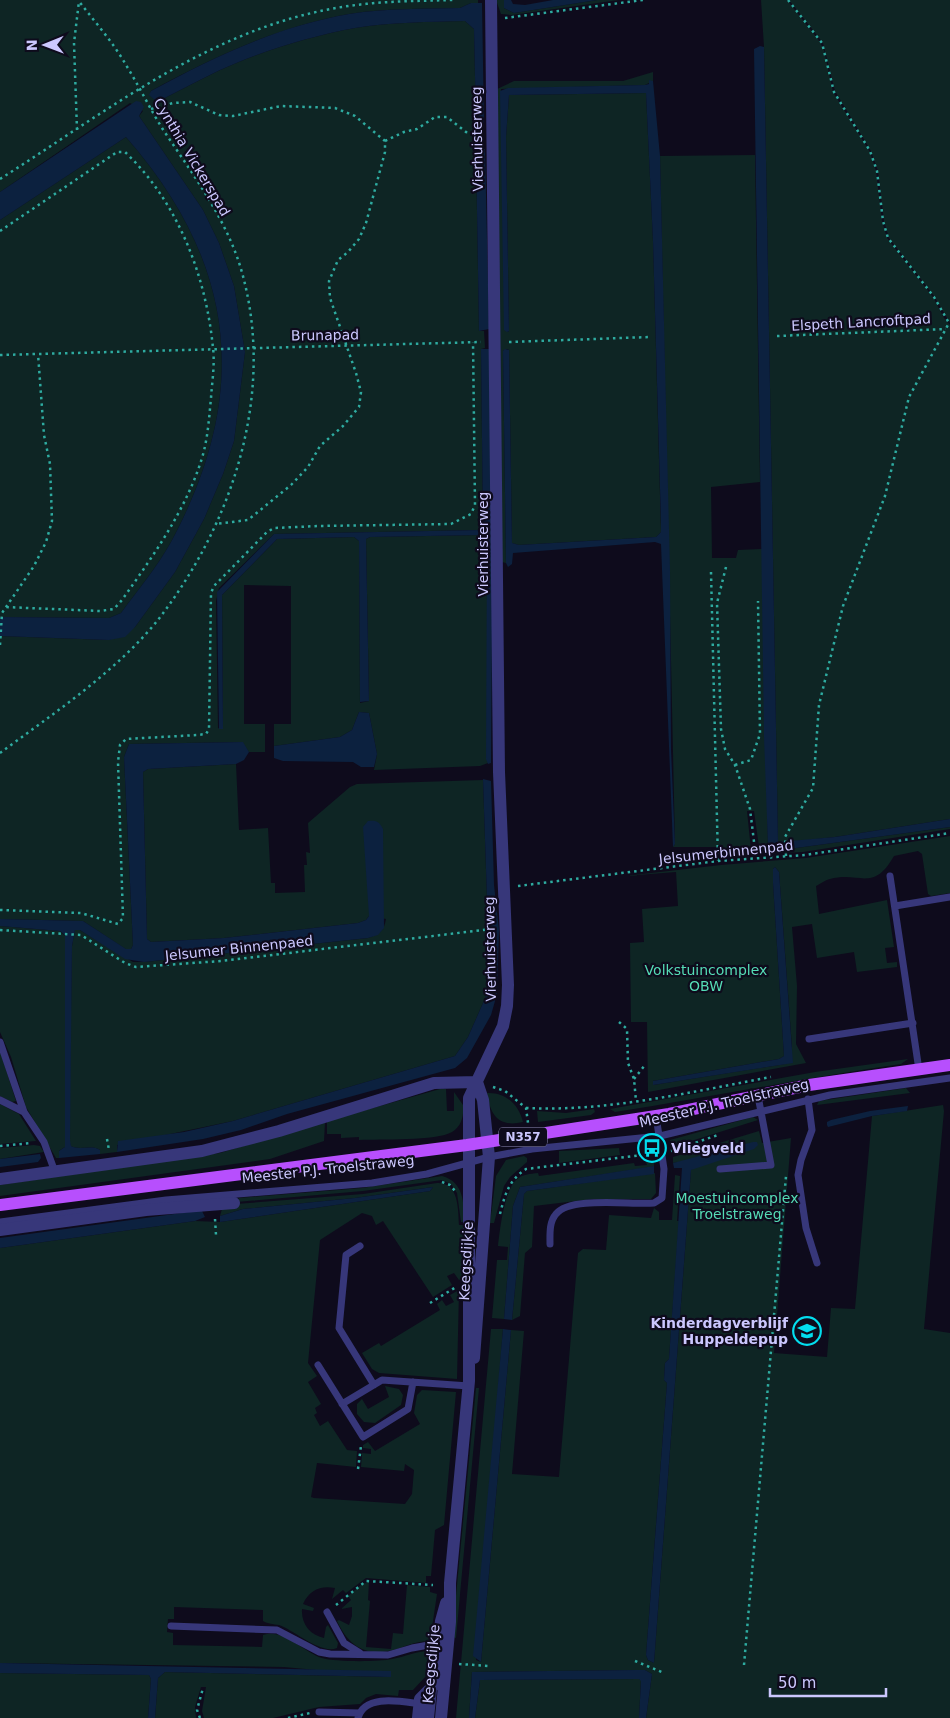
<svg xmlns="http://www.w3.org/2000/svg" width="950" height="1718" viewBox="0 0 950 1718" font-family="'DejaVu Sans',sans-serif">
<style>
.green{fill:#0e2524;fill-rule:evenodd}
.water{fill:#0c213f}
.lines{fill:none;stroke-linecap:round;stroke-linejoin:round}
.path{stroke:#2eaba0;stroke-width:2.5;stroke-dasharray:2.5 4;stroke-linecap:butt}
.service{stroke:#37377a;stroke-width:7}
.minor{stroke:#37377a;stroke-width:12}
.primary{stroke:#b74ffd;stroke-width:12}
.labels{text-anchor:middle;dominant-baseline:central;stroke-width:4.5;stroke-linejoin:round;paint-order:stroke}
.shield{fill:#0e0b1c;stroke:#928fba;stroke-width:1}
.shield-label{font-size:12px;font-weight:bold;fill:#cbc7fe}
.street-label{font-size:14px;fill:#cbc7fe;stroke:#0e0b1c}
.park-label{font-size:14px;fill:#55dcb6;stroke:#0e0b1c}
.poi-label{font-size:14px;font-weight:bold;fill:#cbc7fe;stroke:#0e0b1c;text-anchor:start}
</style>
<rect width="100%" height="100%" fill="#0e0b1c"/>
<!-- green -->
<path class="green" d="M0,0H478V4L471,3L460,8C423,9 386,8 349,14C280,26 213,57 151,91L150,95L157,102C177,92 197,81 218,71C258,52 311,36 355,28C391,22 428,22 465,21L474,29L476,124H480V149L476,150L479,331H484L485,348L481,349L483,528L481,530L274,534L219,588L216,601L218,728L223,729V726L222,595L277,539L354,537L359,541L360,703L369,701L366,539L370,537L482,535L487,542L488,763L480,766L374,770L377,754L369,713L359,712L352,730L340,737L274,746V724H291V586L244,585V724H265V752H249L242,742L129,744L124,757L133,945L131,949L127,950L83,921L0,919V636L109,640L135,627L175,572L204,519L223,474L234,441L245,352L234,286L219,243L203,210L139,116L143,111L130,103L0,192Z
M496,0H504V8L514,13L597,0H619L512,15L501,14Z
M761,0H787L818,39L824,50L833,92L870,152L876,171L882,221L887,238L933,297L944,318L950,325V819L835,837L778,843L764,47Z
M789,0H950V323L934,296L889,238L884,221L878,171L871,151L835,91L823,43Z
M653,72V81L645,85L501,89L507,332L509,331L506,137L509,95L646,93L653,241L661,532L656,537L519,545L512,543L509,350L507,349L503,351L506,563L502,562L495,90L514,81H623Z
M126,137C237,264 251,393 171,542C157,567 138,590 121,613L109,618L0,617V220Z
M755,155L760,482L711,487L712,558H736L738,550L762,549L768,846L774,851L950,827V829L803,852L760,854L754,811H747L751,850L748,855L720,858V847H673L675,844L660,156Z
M236,764L239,830L268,828L271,883H275V893L305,892L304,865H307L306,852L310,853L308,823L350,787L357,784L483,780L488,929L487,994L468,1037L455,1056L233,1121L117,1145V1152L100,1154V1150C92,1144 80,1151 71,1146L69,1140L72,946L75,929L80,930L133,962H144L368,938C380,934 384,931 386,919L369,916L366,920L358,923L224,938L151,942L147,939L143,772L148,769Z
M950,836V893L931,896L928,894L922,854L918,851L894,856C873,893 860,871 830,879C825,880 820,884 816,886L819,914L887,900L894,947L885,948L887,963L897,962V967L857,972L854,952L817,958L812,924L792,927L797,986L796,1044L806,1063L648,1092L647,1022H631L630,943L644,942L642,909L678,906L676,872L625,876L721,865L806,858ZM775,867L779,872L792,1047L785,1064L653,1085V1081L779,1059L784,1056L773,883V869Z
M0,926L60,931L65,936V1147L59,1151V1158H56L26,1107L11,1057L0,1032Z
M0,1051L16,1101L12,1102L0,1096Z
M908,1059L901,1064C805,1078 711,1097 615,1112L610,1109L815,1072Z
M906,1088L910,1093L817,1105L819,1101Z
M440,1089H446L447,1111H454V1092L463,1105C464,1115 462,1126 452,1132C437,1141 379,1139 359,1140V1137L341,1138V1134H327V1121Z
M487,1093C506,1092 519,1105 523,1122C498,1128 490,1114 487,1093Z
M0,1104L19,1114L36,1141L0,1144Z
M943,1105L944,1111L924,1329L950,1333V1718H646L652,1674L645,1670L472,1672L469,1718H456L491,1329H503L476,1660L481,1662L511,1330L524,1331L512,1474L559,1477L578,1253L583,1249L606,1250L609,1215L651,1218L654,1208L659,1212V1220H672L675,1175L680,1176L677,1221H679L669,1359L665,1363L664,1380L667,1383L646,1655L648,1660L654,1663L691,1170L695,1167L691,1160L673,1163V1157L759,1131L762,1143L791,1138L774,1353L827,1357L831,1308L855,1309L872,1116Z
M594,1109L595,1112L591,1115L538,1122L537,1111L566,1113Z
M753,1117L758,1120L672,1147L670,1140Z
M325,1122L324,1141L270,1159L0,1196V1185L220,1153Z
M34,1145L40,1146L44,1152L0,1159V1148Z
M619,1148L620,1155L559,1163V1151Z
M524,1156L527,1158V1162L510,1177L504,1186L494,1223H490L496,1176L506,1160Z
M654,1160V1166L651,1167L520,1187L513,1206L504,1319L492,1318L497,1260H507L508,1247L498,1246C500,1229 504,1192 516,1180C522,1174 530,1174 538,1173L539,1176L634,1163L635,1166L647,1165L646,1162Z
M655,1173L656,1193L651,1199H593L534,1206L532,1247L525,1253L520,1316L512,1320L524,1194L527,1191Z
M442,1176C464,1182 464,1203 464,1222H461L457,1193L451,1184L442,1180L363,1191L236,1202L239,1198L362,1188Z
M437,1183C459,1182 458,1209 459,1225H464V1277L459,1280L454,1273L447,1276L452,1285L433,1297L383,1221L376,1225L372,1216L362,1213L320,1240L308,1363L317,1376L308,1382L321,1404L315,1408L317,1413L314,1415L320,1426L328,1421L347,1450L357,1451L356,1467L317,1463L311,1497L314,1498L405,1504L412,1494L414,1470L405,1464L404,1471L361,1467L362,1453L371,1454V1449L363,1448V1445L368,1442L375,1451L420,1424L414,1413L417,1395L422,1390L456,1392L444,1525L435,1530L431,1576H426V1583L366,1578L346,1593L343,1590L332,1599L335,1588C321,1585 309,1590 303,1604L314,1608L313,1611L302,1609C301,1624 310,1635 324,1638L326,1627L328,1625L338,1643L337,1648C321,1655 294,1630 279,1625C273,1624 268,1624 263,1621V1610L174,1607V1619H168L167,1632L173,1633V1645L262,1647L263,1635C284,1628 303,1652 322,1658C335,1662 378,1662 392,1659C405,1657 416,1651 429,1651L427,1675L413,1690H399L398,1696L376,1694L366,1698L360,1704L319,1707L273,1718H204L202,1711L206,1687H201L195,1707L196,1718H155L158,1678L165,1672L391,1677L284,1667L0,1663V1248L195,1221L220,1222L430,1191L433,1187L355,1198L243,1209L220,1216L222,1209L236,1204L363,1194Z
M459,1290L457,1379L379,1373L372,1369L362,1353L379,1343L381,1346L440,1310L437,1304L442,1300L446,1306L454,1302L450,1295Z
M385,1386L399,1389L403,1395L401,1405L375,1423L364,1422L357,1414V1404L362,1399L368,1409L389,1397Z
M476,1388H479L456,1638L452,1637Z
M369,1582L368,1600L370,1601L366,1647L391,1649L393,1633L403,1634L407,1585L430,1587V1592L437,1594L430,1641C417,1641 409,1645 397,1649C367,1658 349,1647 337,1621L339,1620L349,1625L352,1616V1607L341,1609L351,1600L348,1596L362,1584Z
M0,1673L149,1675L151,1679L148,1718H0Z
M639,1679L641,1680L639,1718H475L480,1680Z"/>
<!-- water -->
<path class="water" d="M504,0H511L513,4L525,5L553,0H597L514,13L504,8Z
M471,3H482L484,123L476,124L474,29L465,21C428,22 391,22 355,28C311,36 258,52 218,71C197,81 177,92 157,102L149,95L151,91C213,57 279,26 349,14C386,8 423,9 460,8Z
M760,46L764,47L778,842L835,837L950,819V827L774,851L768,846L764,737L754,49Z
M649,80L653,81L660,156L670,571L671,749L675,844L673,847L661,544L655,542L513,553L512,564L508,567L506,563L503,351L505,349L509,350L512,543L519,545L656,537L661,532V523L653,241L646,93L509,95L506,137L509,331L507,332L504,330L500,91L508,88L645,85L649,84Z
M136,101L141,102L144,107L139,116L203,210L219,243L234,286L245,352L234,441L223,474L204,519L175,572L135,627L125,637L109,640L0,636V617L109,618L121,613C138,590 157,567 171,542C251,393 237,264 126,137L0,220V192Z
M485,149L489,329L479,331L476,150Z
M481,349H490L492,626L491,763L488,764L486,759L487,542L482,535L370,537L366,539L369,701L360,702L359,541L354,537L277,539L222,595L223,726V729H219L217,592L274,534L481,530L483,528Z
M359,712L369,713L377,754L374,767H361L353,762L283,761L274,758V746L340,737L352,730Z
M243,742L249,752L244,760L236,764L148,769L143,772L147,939L151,942L224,938L358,923L366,920L369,916L363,827L368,821C376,820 379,821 383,829L384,928L378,935L368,938L144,962L125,959L80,930H75L72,946L70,1140L71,1146C80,1151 92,1144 100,1150V1154L59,1158V1151L65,1147V935L60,931L0,926V919L83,921L126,949H131L133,945L124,757L129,744Z
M483,779L491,781L494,885L499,930L497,994L491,1015L467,1058L455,1068L287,1114L241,1130L203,1139L117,1152L118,1141L184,1132L233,1121L455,1056L468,1037L487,994L488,929Z
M775,867L779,872L793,1063L653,1085V1081L779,1059L784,1056L773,883V869Z
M908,1106L907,1111L872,1116L828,1127L827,1125V1122L831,1120L870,1111Z
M753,1142H757L758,1145L754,1149L691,1170L654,1663L648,1660L646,1655L667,1383L664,1380L665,1363L669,1359L682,1168H674L673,1163Z
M40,1154L41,1158L38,1162L0,1167V1159Z
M654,1166V1174L527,1191L524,1194L512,1320L504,1319L513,1206L520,1187Z
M433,1187L430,1191L220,1222V1216L243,1209L355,1198Z
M196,1211H202L205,1217L195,1221L0,1248V1238Z
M503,1329L511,1330L481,1662L473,1656Z
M0,1663L391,1671V1677L165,1672L158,1678L155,1718H148L151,1679L149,1675L0,1673Z
M635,1670H645L652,1674L646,1718H639L641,1681L639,1679L480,1680L475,1718H469L472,1672Z"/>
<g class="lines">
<!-- path -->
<path class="path" d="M788,0L822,43L834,92L870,151L877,171L883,221L888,238L934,297L949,323
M505,18L643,0
M151,109L173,103L190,102L219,115L233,116L281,106L335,108L355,116L385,141V152L366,223L359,239L348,252L338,260L329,281L330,298L356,373L361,392L359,407L343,426L320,446L308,467L291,485L248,520L215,524
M77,130L74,43L79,1
M385,141L404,132L417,129L435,117H447L466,132L478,134
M0,179C106,112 209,30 336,8C375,1 415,1 454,0
M0,231L117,152H125C178,202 206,276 213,348C215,365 212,382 211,398C209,418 208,438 202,458C186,510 153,556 122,600L114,609L100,611L5,607
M777,336L946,329
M509,342L650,337
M0,355L481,342
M726,567L717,603L721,729L725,749L735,765L750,809L756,858
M711,572L718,861
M0,645L2,613L34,566L46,542L52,521L50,464L44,435L38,354
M0,753C53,714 121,668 161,616C235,518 276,389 241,269C226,218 191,172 162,128C149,107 139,86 126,65C113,42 94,21 78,0
M735,765L751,760L760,734L758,601
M786,856L785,837L813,788L819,705L843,606L885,496L909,397L949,323
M518,886L718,861L805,855L950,833
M0,910L81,913L118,924L123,918L118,762L120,745L126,739L197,735L206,734L209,729L211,593L214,586L267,532L274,528L318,526L451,524L471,514L475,505L473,342
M0,930L81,935L125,963L136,967L221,961L492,929
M619,1022L627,1029L628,1063L634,1079L636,1101
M634,1079L645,1065
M493,1087L505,1091L526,1108L528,1123
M526,1108C608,1112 690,1092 771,1077
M107,1139L109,1150
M0,1146L32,1143
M671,1151L718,1135
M442,1182L450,1185L455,1191
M500,1214C505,1194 509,1180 526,1169L651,1154
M215,1219L216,1235
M430,1303L456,1287
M358,1469L361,1446
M336,1605L366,1581L433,1585
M635,1661L664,1673
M459,1664L489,1666
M744,1665L786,1176
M200,1718L197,1710L203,1688
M288,1718L310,1713"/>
<!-- service -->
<path class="service" d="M890,876L919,1070
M895,906L950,897
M809,1039L913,1023
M0,1042L24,1112L44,1142L55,1172
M808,1099L812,1130L801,1160L798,1175L806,1228L817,1263
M0,1100L24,1112
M720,1169L771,1165L758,1096
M0,1222L166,1200L372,1183L427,1174L489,1157L532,1149L660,1136L830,1095L950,1078
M550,1244C550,1234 549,1222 556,1214C570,1196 631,1205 654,1203L662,1198L664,1169L656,1116
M360,1246L346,1255L339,1328L374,1385
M318,1365L363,1437L408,1409L413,1382
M342,1404L382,1380L469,1386
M327,1612L344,1643L360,1653
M171,1626L277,1630L319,1652L330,1654L388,1655L412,1648L440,1643
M319,1712L360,1713
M358,1718C365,1693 403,1702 422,1704"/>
<!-- minor -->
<path class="minor" d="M0,1179L202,1151L279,1131L434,1083L477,1082
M0,1230L146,1210L234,1203
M474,1358L489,1157L483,1100L477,1082
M418,1718L420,1699L435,1684L441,1621L446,1603
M428,1718L431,1689
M441,1718L450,1622V1583L469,1381V1098L503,1026L507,1006L508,985L499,772L491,0"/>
<!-- primary -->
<path class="primary" d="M0,1205L467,1145L669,1114L809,1085L950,1065"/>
</g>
<!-- icons -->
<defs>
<symbol id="bus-ring" viewBox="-11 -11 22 22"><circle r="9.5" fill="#0e0b1c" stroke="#03ddee" stroke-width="1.5"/><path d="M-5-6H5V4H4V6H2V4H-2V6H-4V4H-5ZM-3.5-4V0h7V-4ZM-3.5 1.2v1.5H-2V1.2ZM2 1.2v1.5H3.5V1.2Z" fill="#03ddee"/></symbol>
<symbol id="school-ring" viewBox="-11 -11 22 22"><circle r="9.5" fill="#0e0b1c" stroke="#03ddee" stroke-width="1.5"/><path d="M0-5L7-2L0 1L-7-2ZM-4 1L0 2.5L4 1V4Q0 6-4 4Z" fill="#03ddee"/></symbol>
</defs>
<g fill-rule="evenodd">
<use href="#bus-ring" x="636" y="1132" width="32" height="32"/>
<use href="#school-ring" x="791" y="1315" width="32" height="32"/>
</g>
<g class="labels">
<!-- shield labels -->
<rect class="shield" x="499" y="1127.5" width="48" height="19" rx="4"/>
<g class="shield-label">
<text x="523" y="1137">N357</text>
</g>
<!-- street labels -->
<g class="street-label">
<text transform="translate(477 139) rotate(-91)">Vierhuisterweg</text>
<text transform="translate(192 157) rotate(59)">Cynthia Vickerspad</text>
<text transform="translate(861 322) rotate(-3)">Elspeth Lancroftpad</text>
<text transform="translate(325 335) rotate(-1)">Brunapad</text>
<text transform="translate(483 544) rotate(-90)">Vierhuisterweg</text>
<text transform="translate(726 852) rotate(-6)">Jelsumerbinnenpad</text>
<text transform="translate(239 948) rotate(-6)">Jelsumer Binnenpaed</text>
<text transform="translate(490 949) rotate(-91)">Vierhuisterweg</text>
<text transform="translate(724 1103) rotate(-13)">Meester P.J. Troelstraweg</text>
<text transform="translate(328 1169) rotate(-6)">Meester P.J. Troelstraweg</text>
<text transform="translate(466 1261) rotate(-87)">Keegsdijkje</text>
<text transform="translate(431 1664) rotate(-85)">Keegsdijkje</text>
</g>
<!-- park labels -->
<g class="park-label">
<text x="706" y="970">Volkstuincomplex<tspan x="706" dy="16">OBW</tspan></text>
<text x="737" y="1198">Moestuincomplex<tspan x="737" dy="16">Troelstraweg</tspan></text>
</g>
<!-- poi labels -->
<g class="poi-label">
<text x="671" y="1148">Vliegveld</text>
<text x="788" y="1323" text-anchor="end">Kinderdagverblijf<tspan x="788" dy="16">Huppeldepup</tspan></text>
</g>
</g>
<!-- north arrow -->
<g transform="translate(45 45) rotate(269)" stroke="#0e0b1c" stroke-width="4" paint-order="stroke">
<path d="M0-4L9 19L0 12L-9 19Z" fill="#cbc7fe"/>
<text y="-8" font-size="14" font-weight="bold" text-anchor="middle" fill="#cbc7fe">N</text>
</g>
<!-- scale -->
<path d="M770 1688v8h116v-8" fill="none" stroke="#cbc7fe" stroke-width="2.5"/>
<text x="778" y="1688" font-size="15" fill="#cbc7fe" stroke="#0e0b1c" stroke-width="4" paint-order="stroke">50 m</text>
</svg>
